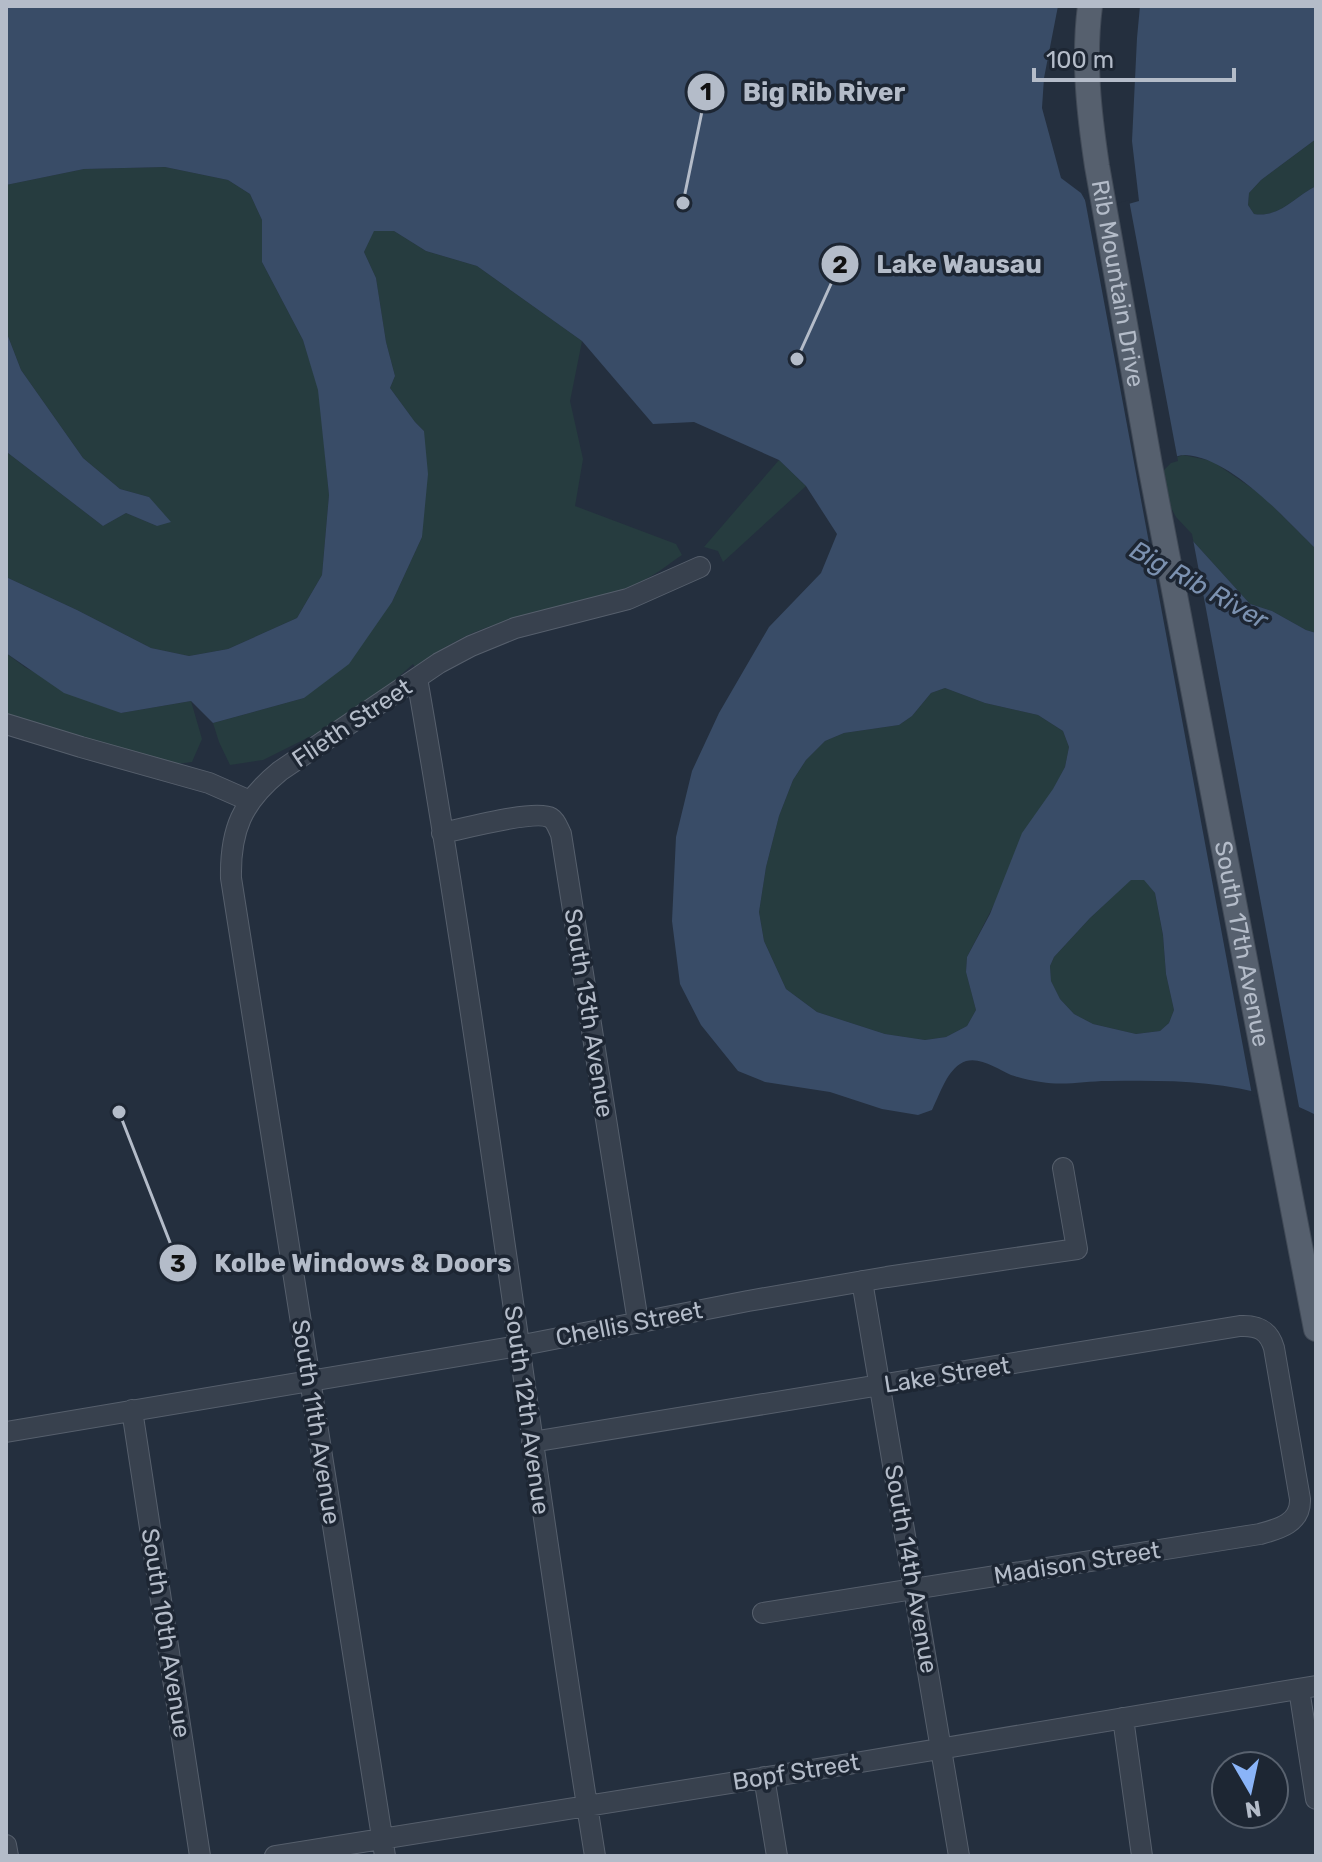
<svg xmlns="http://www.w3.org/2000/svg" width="1322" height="1862" viewBox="0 0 1322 1862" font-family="Rubik,sans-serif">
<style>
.green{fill:#263c3f}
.water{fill:#394c67;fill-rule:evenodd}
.pier{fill:#242f3e}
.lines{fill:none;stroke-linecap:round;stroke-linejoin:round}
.minor-casing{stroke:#565f6c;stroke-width:22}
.major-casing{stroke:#414a57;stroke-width:26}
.minor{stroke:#38414e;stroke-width:20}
.major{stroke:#56606e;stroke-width:24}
.labels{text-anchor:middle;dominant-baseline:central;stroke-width:7;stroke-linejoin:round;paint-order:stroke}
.street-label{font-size:24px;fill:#b4bcc9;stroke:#1d2633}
.water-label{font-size:26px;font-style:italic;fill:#7c92b1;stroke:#1d2633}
.leader{fill:none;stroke:#b4bcc9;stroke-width:3}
.callout-dot{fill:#b4bcc9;stroke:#1d2633;stroke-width:3}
.mark-label{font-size:24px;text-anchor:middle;font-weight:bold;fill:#111}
.callout-label{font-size:26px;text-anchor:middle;font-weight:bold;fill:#b4bcc9;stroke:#1d2633;stroke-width:7;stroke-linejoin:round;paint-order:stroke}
</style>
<rect width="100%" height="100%" fill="#242f3e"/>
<!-- green -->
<path class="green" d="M1316,139V186C1294,197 1280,218 1254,214L1248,205L1249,193L1261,180Z
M165,167L228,180L250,194L262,220V262L303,340L319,390L329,495L322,575L297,618L228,649L189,656L151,648L77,610L6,577V447L8,453L103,526L126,513L157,526L149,497L120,489L83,458L21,370L6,331V185L84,169Z
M374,230L394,231L426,251L477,266L582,341L570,401L583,459L575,506L676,544L682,555C670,563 658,573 646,579C599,603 547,610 497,624C467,633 440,649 415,667L413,664L384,690L335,724L263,760L230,765L219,742L213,723L304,698L392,602L422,537L424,431L415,422L390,388L395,376L386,342L376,278L364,252Z
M1183,455L1212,461L1262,495L1316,549V633L1306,630L1272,611L1250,604L1173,519L1159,470L1169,460Z
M779,460L806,486L723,562L718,551L704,547Z
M6,653L26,668L121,713L191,701L202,739L192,762L169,765L6,717Z
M945,688L985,703L1038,715L1063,731L1069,747L1065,767L967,957L966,972L976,1010L967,1026L946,1037L925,1040L885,1034L817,1012L786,989L764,941L759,912L766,867L779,816L793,780L806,760L825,741L844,733L899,725L912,716L931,693Z
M1131,879L1145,880L1155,893L1163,936L1166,974L1174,1010L1169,1023L1160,1031L1136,1034L1093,1024L1074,1014L1060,999L1051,981L1050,966L1054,957L1090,918Z"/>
<!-- water -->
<path class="water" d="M6,6H1058L1044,78L1042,108L1061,178L1081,193L1093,214L1139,201L1132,141L1137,38L1140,6H1316V139L1261,180L1249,193L1248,205L1254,214C1280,218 1294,197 1316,186V549C1285,519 1231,457 1185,455C1174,455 1166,463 1159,470L1173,519L1250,604L1272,611L1306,630L1316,633V1115C1305,1110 1294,1104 1283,1100C1226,1080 1167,1080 1108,1081C1084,1081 1065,1086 1041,1082C1031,1081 1020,1078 1011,1075C997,1069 976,1053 960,1064C946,1073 939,1096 932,1110L918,1115L882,1109L830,1092L765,1082L738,1071L701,1025L680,984L672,921L676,837L692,771L719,713L769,627L821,573L837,534L806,486L779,460L694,422L653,424L582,341L477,266L426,251L394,231H374L364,252L376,278L386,342L395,376L390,388L415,422L424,431L428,474L422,537L392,602L349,664L304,698L213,723L191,701L121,713L64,693L6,653V577L77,610L151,648L189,656L228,649L297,618L322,575L329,495L318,390L303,340L262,262V220L250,194L228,180L165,167L84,169L6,185ZM945,688L985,703L1038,715L1063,731L1069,747L1065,767L1053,789L1022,833L990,914L967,957L966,972L976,1010L967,1026L946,1037L925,1040L885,1034L817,1012L786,989L764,941L759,912L766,867L779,816L793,780L806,760L825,741L844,733L899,725L912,716L931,693ZM1131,880H1144L1155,893L1163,935L1166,974L1174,1010L1169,1023L1160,1031L1136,1034L1093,1024L1074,1014L1060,999L1051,981L1050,966L1054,957L1090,918Z
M6,331L21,370L83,458L120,489L149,497L171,522L157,526L126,513L103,526L8,453L6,447Z"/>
<!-- pier -->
<path class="pier" d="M1083,189L1095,209L1129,200L1178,461L1171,463L1162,472L1161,489L1176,517L1192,534L1300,1112L1284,1104L1252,1095Z"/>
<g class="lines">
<defs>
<path id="minor" d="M417,678C485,1069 532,1464 595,1856
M6,724L81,747L209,783L250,801
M442,833C462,829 536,809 551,818C556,821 558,828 561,834L638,1322
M862,1281L959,1856
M132,1410L200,1856
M6,1432L518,1346L748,1301L887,1277L1077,1249L1063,1168
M532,1442L1240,1326C1259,1325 1269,1331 1274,1348L1300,1499C1301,1523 1279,1529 1260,1534L763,1613
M1299,1689L1316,1799
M1123,1718L1142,1856
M764,1777L777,1856
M6,1845L8,1856
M275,1856L855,1763L1316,1686
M385,1856L231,878C230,830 242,802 280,771L439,663L471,646L515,628L628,599L700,567"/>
<g id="major">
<path id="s1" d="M1090,6C1083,60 1089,113 1097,166L1150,465L1316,1329"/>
</g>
</defs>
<!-- minor casing -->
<use href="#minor" class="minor-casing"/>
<!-- major casing -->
<use href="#major" class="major-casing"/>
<!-- minor -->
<use href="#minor" class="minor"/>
<!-- major -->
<use href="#major" class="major"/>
</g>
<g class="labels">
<!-- street labels -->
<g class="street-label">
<text stroke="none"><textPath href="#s1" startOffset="280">Rib Mountain Drive</textPath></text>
<text transform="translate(352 723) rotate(-34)">Flieth Street</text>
<text stroke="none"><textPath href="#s1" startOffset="952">South 17th Avenue</textPath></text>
<text transform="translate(589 1013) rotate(81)">South 13th Avenue</text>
<text transform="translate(629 1324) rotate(-11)">Chellis Street</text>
<text transform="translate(947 1375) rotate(-9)">Lake Street</text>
<text transform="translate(527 1410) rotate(82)">South 12th Avenue</text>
<text transform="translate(316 1422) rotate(81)">South 11th Avenue</text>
<text transform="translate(1077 1563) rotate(-9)">Madison Street</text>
<text transform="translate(911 1569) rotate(80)">South 14th Avenue</text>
<text transform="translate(166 1633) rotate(81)">South 10th Avenue</text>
<text transform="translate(796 1772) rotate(-9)">Bopf Street</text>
</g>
<!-- water labels -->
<g class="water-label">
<text transform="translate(1199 585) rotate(29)">Big Rib River</text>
</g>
</g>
<!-- callouts -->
<path class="leader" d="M683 203L706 92M797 359L840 264M119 1112L178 1263"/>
<g class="callout-dot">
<circle cx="683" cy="203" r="8"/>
<circle cx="797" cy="359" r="8"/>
<circle cx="119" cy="1112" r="8"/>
<circle cx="706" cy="92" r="20"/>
<circle cx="840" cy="264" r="20"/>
<circle cx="178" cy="1263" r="20"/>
</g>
<g class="mark-label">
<text x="706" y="100">1</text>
<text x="840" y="273">2</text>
<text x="178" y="1272">3</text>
</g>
<g class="callout-label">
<text x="824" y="101">Big Rib River</text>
<text x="959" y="273">Lake Wausau</text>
<text x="363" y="1272">Kolbe Windows &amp; Doors</text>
</g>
<!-- border -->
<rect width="1322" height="1862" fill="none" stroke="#b4bcc9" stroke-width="16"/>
<!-- north arrow -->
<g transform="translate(1250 1790) rotate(171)"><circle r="38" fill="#1d2633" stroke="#59626f" stroke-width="2"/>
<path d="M0-6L14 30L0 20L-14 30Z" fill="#8ab4f8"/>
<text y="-12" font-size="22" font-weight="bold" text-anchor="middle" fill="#b4bcc9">N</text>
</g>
<!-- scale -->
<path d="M1034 68v12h200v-12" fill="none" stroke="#b4bcc9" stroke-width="4"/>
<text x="1046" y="68" font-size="24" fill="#b4bcc9" stroke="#1d2633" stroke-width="6" paint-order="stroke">100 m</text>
</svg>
